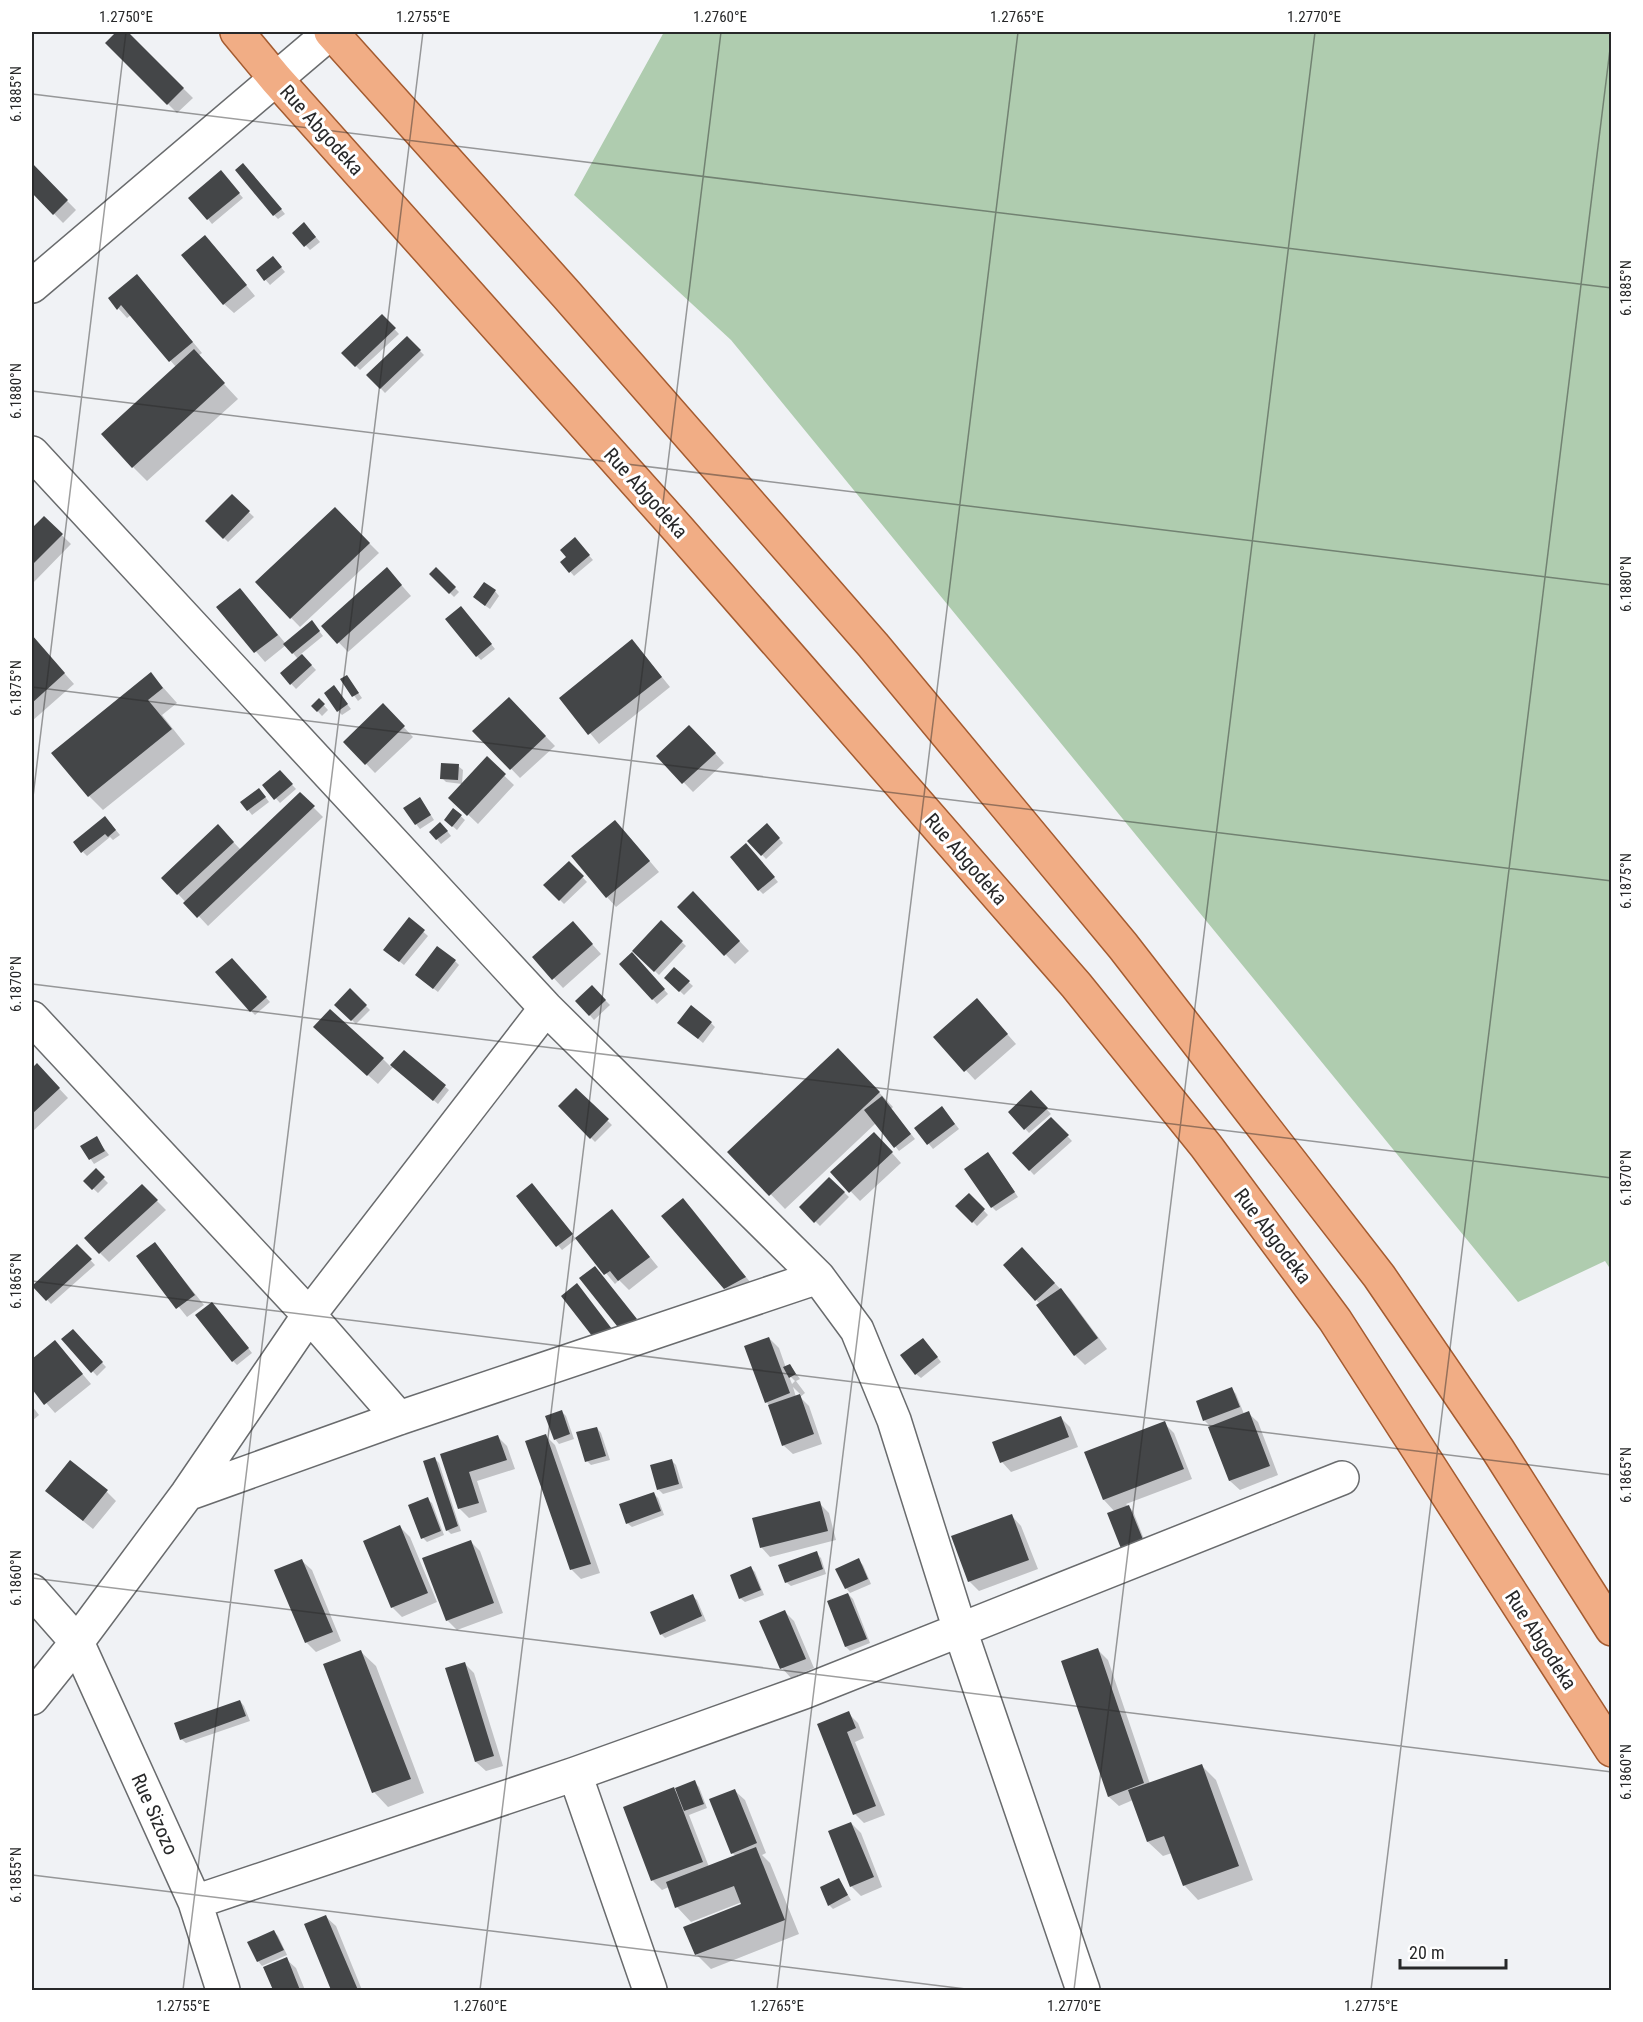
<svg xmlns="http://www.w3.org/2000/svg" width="1643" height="2022" viewBox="0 0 1643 2022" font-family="'Roboto Condensed',sans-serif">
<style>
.green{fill:#afccaf}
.shadow{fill:#0003;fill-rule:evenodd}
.building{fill:#444648}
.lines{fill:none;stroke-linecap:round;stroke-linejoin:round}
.minor-casing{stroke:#696b6d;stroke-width:36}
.primary-casing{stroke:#a45b30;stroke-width:36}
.minor{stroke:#fff;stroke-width:33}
.primary{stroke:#f1ad85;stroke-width:33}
.ticks{fill:none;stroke:#272829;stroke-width:1.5;stroke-opacity:0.45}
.labels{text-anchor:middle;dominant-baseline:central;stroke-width:6;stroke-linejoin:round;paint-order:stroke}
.street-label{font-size:20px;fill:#272829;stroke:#fff}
.neatline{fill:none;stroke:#272829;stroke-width:2}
.ticks-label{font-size:15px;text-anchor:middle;fill:#272829}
</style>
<rect width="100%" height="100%" fill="#f0f2f5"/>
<!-- green -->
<path class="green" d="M664,32H1611V1270L1605,1261L1518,1302L731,340L574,195Z"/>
<!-- shadow -->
<path class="shadow" d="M118,32H126L193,98L177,113L107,43Z
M32,165L76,210L63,223L32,191Z
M248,169L285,214L278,219L274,215Z
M225,177L243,198L212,224L208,219Z
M309,229L320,242L310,250L294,233Z
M214,246L255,296L234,313L224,304Z
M273,258L285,272L270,285L258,271Z
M146,286L202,353L198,356L238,399L147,481L133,467L176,367L131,315L127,318L110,299Z
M382,316L399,334L360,370L343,353Z
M407,338L424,355L385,393L368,375Z
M232,496L254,517L228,542L207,521Z
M335,509L379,553L300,627L257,583Z
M44,518L71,544L32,584V530Z
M579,544L593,560L574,576L562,562Z
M436,569L459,592L454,597L431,574Z
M396,579L411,596L348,652L323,626Z
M495,591L499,596L490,609L480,602Z
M249,600L286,644L316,627L323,636L301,654L316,670L296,689L282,674L298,659L286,645L265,662L218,607Z
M465,612L495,649L481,660L477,656Z
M32,637L74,684L32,721Z
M641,651L670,687L599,744L561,698Z
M151,674L177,703L162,715L185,744L103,810L89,796Z
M347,677L362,698L358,701L343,680Z
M338,692L351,709L342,715L338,711Z
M509,699L555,746L520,778L475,731Z
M319,700L328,710L322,716L313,706Z
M383,705L413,737L375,773L345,742Z
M699,736L724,763L693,792L658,756Z
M487,759L514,785L478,824L460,807Z
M458,766L463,770L462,784L446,782L442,778Z
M280,772L296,789L280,803L264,785Z
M263,794L269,802L252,815L242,802Z
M300,794L323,817L208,926L163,878L218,826L241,850Z
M424,804L434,820L420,829L416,824Z
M454,810L465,820L457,830L450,824Z
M110,823L120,835L113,840L110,837L87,856L83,852Z
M767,825L783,843L766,859L749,841Z
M445,828L451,836L441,844L431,832Z
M624,831L659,872L616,907L607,897Z
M750,849L778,882L763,894L759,890Z
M569,863L587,882L564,904L545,885Z
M693,893L749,951L735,964L679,907Z
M409,919L428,936L404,965L390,954Z
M661,922L686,946L659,975L634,951Z
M582,933L601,954L563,988L534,957Z
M632,954L668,994L657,1004L621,964Z
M232,960L270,1002L255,1015L251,1011Z
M455,961L459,965L438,992L421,979Z
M674,969L693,986L684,995L666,978Z
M592,987L610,1005L594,1020L577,1001Z
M350,990L370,1010L356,1024L336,1005Z
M986,1010L1016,1044L975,1080L935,1037Z
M711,1023L715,1027L703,1043L684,1027Z
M325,1037L383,1059L391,1067L404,1052L449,1090L438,1104L394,1066L378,1084Z
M852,1064L893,1107L891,1109L915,1139L899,1151L876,1123L785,1209L730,1152Z
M37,1065L68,1098L32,1132V1070Z
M576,1091L612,1125L595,1142L560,1106Z
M1031,1092L1051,1114L1029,1133L1010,1112Z
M946,1112L959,1129L933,1149L916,1128Z
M1051,1119L1072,1141L1034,1175L1014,1153Z
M96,1138L109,1155L94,1164L82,1146Z
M883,1143L901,1163L860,1201L832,1172Z
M992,1158L1018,1197L996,1211L992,1207Z
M96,1171L108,1183L98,1193L85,1181Z
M830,1179L849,1197L820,1226L801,1207Z
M142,1186L166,1210L109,1262L100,1253Z
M536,1190L576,1239L562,1250L518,1197Z
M969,1195L988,1215L977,1226L958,1206Z
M683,1200L692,1209L754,1287L734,1298L725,1288Z
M621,1221L658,1267L629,1290L619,1280L615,1284L577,1238Z
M155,1244L204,1305L187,1317L138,1256Z
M77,1246L95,1265L51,1304L34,1286Z
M1022,1249L1070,1299L1107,1349L1085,1365L1075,1355L1038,1306L1040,1304L1005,1265Z
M216,1308L252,1353L237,1365L233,1361Z
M73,1332L106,1367L97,1376L64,1340Z
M769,1338L779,1348L786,1368L790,1365L800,1379L796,1381L805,1393L800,1397L809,1406L822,1444L793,1454L783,1445L770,1406L766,1402ZM788,1374L795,1381L792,1384ZM793,1387L801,1395L796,1397Z
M55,1342L91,1384L55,1413L32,1387V1361Z
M927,1344L941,1362L921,1378L916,1374Z
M1232,1389L1236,1394L1244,1414L1248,1413L1258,1422L1278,1475L1240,1490L1230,1481L1209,1428L1211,1427L1205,1421L1198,1402Z
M32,1406L39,1415L32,1421Z
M562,1412L566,1416L574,1439L559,1444L555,1439Z
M1061,1418L1070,1427L1078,1447L1011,1472L1002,1462Z
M1164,1423L1174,1433L1192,1479L1126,1504L1133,1511L1147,1547L1104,1500L1086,1453Z
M597,1428L601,1433L610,1460L591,1465L587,1461Z
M546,1436L555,1445L600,1573L581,1579L572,1570L527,1442Z
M498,1437L507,1446L515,1469L477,1481L487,1512L469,1518L459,1508L441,1455Z
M435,1459L439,1463L461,1531L451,1534L447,1530Z
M672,1461L676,1465L683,1488L663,1494L659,1490Z
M107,1492L116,1501L93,1529L57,1500Z
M653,1493L658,1498L664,1515L632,1527L627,1523Z
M427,1499L432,1503L444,1535L427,1542L423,1538Z
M819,1503L829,1513L836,1540L770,1557L761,1547Z
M1012,1516L1021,1526L1038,1569L979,1591L969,1581Z
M400,1527L410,1537L437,1602L402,1617L392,1607Z
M471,1542L480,1551L503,1613L457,1630L447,1620Z
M816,1553L821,1558L826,1574L791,1586L786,1582Z
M858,1560L863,1565L871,1584L850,1593L846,1588Z
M302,1561L312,1570L341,1641L316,1652L306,1642Z
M751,1568L755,1572L764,1595L745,1602L740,1598Z
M848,1594L853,1599L870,1643L850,1651L846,1647Z
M692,1596L697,1600L706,1621L665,1638L661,1634Z
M785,1612L794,1621L814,1668L791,1678L782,1668Z
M1098,1650L1108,1660L1150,1784L1201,1765L1216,1780L1253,1880L1198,1900L1184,1885L1172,1853L1163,1856L1148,1842L1133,1800L1119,1806L1109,1797L1062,1662Z
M361,1652L376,1666L424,1793L388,1807L374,1792Z
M465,1664L474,1673L503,1766L486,1771L476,1762Z
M240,1701L244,1706L250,1721L186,1743L181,1739Z
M848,1713L858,1723L864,1738L855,1742L885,1815L864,1823L855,1814L819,1725Z
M694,1782L699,1787L707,1808L689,1815L709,1867L736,1856L732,1853L735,1791L745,1800L766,1853L762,1855L770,1863L799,1934L711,1969L696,1954L743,1905L742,1902L691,1922L677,1907L669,1887L662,1890L653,1881L625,1807L673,1789L680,1796Z
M851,1823L861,1833L882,1887L861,1896L851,1886Z
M839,1880L851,1900L833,1909L829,1905Z
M326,1917L336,1926L362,1990H333L306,1925Z
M274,1932L278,1936L287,1955L262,1966L258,1961Z
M286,1959L296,1968L305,1990H274L265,1968Z"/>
<!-- building -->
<path class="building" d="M116,32H128L184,88L167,105L105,43Z
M32,163L68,200L53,215L32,193Z
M243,163L282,209L273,216L235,170Z
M221,170L240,193L207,220L188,198Z
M304,222L316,237L304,247L292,233Z
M205,235L247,285L223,305L181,255Z
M273,256L282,267L264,281L256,270Z
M137,274L193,342L169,362L121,305L117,310L108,298Z
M382,314L396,328L355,367L341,353Z
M407,336L421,350L380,389L366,375Z
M194,349L225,383L132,468L101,434Z
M232,494L250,511L223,539L205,521Z
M335,507L370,543L290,619L255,582Z
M44,516L63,534L32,565V528Z
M575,537L590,555L569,573L560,562L566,557L560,550Z
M387,567L402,585L337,644L321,626Z
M436,567L456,587L449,594L429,574Z
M484,582L496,590L485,606L473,597Z
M240,588L278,635L254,653L216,607Z
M461,606L492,644L476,657L445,619Z
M312,620L320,631L292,654L283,644Z
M32,635L65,673L32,703Z
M632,639L662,677L588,735L559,698Z
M302,654L312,665L290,685L280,673Z
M151,672L163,688L148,700L172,729L88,797L51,753Z
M347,675L359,693L352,697L340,679Z
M334,685L348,704L337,712L324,693Z
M509,697L546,736L510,770L472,731Z
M319,698L325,704L317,712L311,706Z
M383,703L405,726L365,765L343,742Z
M689,725L716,753L682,784L656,756Z
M487,756L506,774L467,816L448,798Z
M441,763L459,764L458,780L440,779Z
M280,770L293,784L274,800L262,785Z
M259,788L266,797L247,811L240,802Z
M300,792L315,806L197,918L183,903Z
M420,797L431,815L415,825L403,808Z
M453,808L462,815L452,827L444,820Z
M105,816L116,830L108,837L105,834L81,853L73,842Z
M615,820L650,861L606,898L571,856Z
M440,822L448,831L436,840L429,832Z
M767,823L780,838L761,856L747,841Z
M218,824L234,842L177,895L161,878Z
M746,843L775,877L758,891L730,857Z
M569,861L584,876L559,901L543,885Z
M693,891L740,941L724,956L677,907Z
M409,917L425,930L399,962L383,950Z
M661,920L683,941L654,972L632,951Z
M573,921L593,944L552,980L532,957Z
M437,946L456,960L433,989L415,975Z
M632,952L665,989L652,1000L619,964Z
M232,958L267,997L250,1012L215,972Z
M674,967L690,981L679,992L664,978Z
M592,985L606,1000L589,1016L575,1001Z
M350,988L367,1005L351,1021L334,1005Z
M977,998L1008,1034L964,1072L933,1037Z
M691,1005L712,1022L698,1039L677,1023Z
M330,1009L384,1058L367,1076L313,1027Z
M838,1048L880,1092L769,1196L727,1152Z
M404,1050L446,1085L433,1101L390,1065Z
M37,1063L60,1088L32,1114V1068Z
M576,1088L609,1119L590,1139L558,1106Z
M1031,1090L1048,1108L1024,1130L1008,1112Z
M882,1096L911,1134L894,1148L864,1110Z
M942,1106L955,1124L927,1145L914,1128Z
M1051,1117L1069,1135L1029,1171L1012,1153Z
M874,1132L893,1152L849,1193L830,1172Z
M97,1136L105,1151L89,1160L80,1146Z
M988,1152L1015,1192L991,1208L964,1169Z
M96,1168L105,1177L92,1190L83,1181Z
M829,1177L845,1192L814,1223L799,1207Z
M532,1183L573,1234L556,1247L516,1196Z
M142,1184L158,1200L99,1254L84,1238Z
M969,1193L985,1209L972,1223L955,1206Z
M683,1198L746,1277L724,1289L661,1216Z
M612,1209L650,1257L618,1281L610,1271L604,1275L575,1238Z
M155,1242L195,1295L176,1309L136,1256Z
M77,1244L92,1259L46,1301L32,1286Z
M1022,1247L1055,1283L1035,1301L1003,1265Z
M595,1266L637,1319L621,1331L579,1278Z
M577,1283L612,1329L596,1341L561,1296Z
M1061,1288L1098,1338L1074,1356L1036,1305Z
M212,1302L249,1348L232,1362L195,1315Z
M73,1329L103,1362L91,1373L61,1339Z
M769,1337L790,1393L765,1403L744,1346Z
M923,1338L938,1357L915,1375L900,1355Z
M55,1340L83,1374L44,1405L32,1389V1359Z
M790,1364L796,1374L789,1378L783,1367Z
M1232,1387L1240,1407L1203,1421L1196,1401Z
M800,1394L814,1434L782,1446L768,1405Z
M562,1410L570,1434L554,1440L545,1416Z
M1249,1411L1270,1466L1229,1481L1208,1427Z
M1061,1416L1069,1437L1000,1463L992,1442Z
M1165,1421L1184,1469L1103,1500L1084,1452Z
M597,1427L606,1456L585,1462L576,1432Z
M546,1434L591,1564L570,1570L525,1441Z
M498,1435L507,1460L469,1472L479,1503L458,1509L440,1454Z
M435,1457L458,1526L446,1531L423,1461Z
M672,1459L679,1484L657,1490L650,1465Z
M70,1460L108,1490L83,1521L45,1491Z
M654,1492L661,1511L626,1524L619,1504Z
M428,1497L441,1531L421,1539L408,1505Z
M820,1501L828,1531L760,1548L752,1518Z
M1129,1505L1144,1542L1122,1551L1107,1513Z
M1012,1514L1029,1560L968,1582L951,1536Z
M400,1525L428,1593L391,1608L363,1541Z
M471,1540L494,1603L446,1621L422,1558Z
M817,1551L823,1569L785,1583L778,1565Z
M859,1558L868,1579L845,1589L835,1569Z
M302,1559L333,1632L305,1643L274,1570Z
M751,1566L761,1590L739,1599L730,1575Z
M848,1593L867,1639L845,1647L827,1601Z
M693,1594L702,1616L660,1635L650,1612Z
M785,1610L806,1659L780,1669L759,1621Z
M1098,1648L1144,1783L1108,1797L1061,1661Z
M361,1650L411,1779L372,1793L323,1664Z
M465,1662L494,1756L475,1762L445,1668Z
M240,1700L246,1716L180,1740L174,1723Z
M849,1711L856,1728L847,1732L876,1806L853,1815L817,1724Z
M1202,1764L1239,1866L1183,1886L1164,1836L1147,1842L1128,1790Z
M695,1780L704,1804L684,1811L675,1788Z
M674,1787L703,1862L651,1881L623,1807Z
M735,1789L757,1843L731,1854L709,1799Z
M851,1822L874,1877L850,1887L828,1831Z
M756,1847L785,1920L695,1955L683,1927L741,1904L734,1886L675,1908L666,1882Z
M839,1878L848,1895L828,1906L820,1887Z
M326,1915L358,1990H331L304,1924Z
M274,1930L284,1950L257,1962L247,1942Z
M287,1957L300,1990H273L263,1967Z"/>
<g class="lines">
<defs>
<path id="minor" d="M32,286L331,32
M32,453L546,1008L818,1277L857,1330L894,1420L960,1630L1083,1990
M32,1018L309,1315L399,1418
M187,1494L399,1418L818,1277
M32,1591L77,1642L195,1902L223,1990
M32,1698L77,1642L187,1494L309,1315L546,1008
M575,1774L650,1990
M195,1902L575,1774L804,1692L1342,1478"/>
<path id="primary" d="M237,32L276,79L678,529L1076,985L1206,1146L1335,1320L1612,1750
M331,32L566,294L873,645L1123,946L1379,1276L1498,1450L1612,1629"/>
</defs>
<!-- minor casing -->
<use href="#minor" class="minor-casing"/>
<!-- primary casing -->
<use href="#primary" class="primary-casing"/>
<!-- minor -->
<use href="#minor" class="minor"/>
<!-- primary -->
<use href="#primary" class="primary"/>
</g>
<!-- ticks -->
<path class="ticks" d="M32,94L1612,288M32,391L1612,585M32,687L1612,881M32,805L126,32M32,984L1612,1178M32,1281L1612,1475M32,1578L1612,1772M32,1875L974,1990M183,1990L423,32M480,1990L721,32M777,1990L1018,32M1074,1990L1315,32M1371,1990L1612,33"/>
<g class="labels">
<!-- street labels -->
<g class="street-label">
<text transform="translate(322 130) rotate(48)">Rue Abgodeka</text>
<text transform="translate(646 493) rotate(48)">Rue Abgodeka</text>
<text transform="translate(966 859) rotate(49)">Rue Abgodeka</text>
<text transform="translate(1273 1236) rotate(53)">Rue Abgodeka</text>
<text transform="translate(1541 1640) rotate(57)">Rue Abgodeka</text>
<text transform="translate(155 1814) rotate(66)">Rue Sizozo</text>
</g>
</g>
<!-- border -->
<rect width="1643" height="2022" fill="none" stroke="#ffffff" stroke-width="66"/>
<!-- scale -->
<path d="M1400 1959v9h106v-9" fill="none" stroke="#272829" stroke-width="3"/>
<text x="1409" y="1959" font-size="18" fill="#272829" stroke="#ffffff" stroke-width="4.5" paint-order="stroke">20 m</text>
<rect x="33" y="33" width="1577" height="1956" class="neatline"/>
<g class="ticks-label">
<text x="126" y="22">1.2750°E</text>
<text x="423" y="22">1.2755°E</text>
<text x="720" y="22">1.2760°E</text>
<text x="1017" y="22">1.2765°E</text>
<text x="1314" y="22">1.2770°E</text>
<text transform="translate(16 94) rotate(-90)" y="5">6.1885°N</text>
<text transform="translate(1626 288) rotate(-90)" y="5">6.1885°N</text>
<text transform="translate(16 391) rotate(-90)" y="5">6.1880°N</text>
<text transform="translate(1626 584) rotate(-90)" y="5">6.1880°N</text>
<text transform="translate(16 688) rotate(-90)" y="5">6.1875°N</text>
<text transform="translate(1626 881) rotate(-90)" y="5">6.1875°N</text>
<text transform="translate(16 984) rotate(-90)" y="5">6.1870°N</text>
<text transform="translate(1626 1178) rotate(-90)" y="5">6.1870°N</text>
<text transform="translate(16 1281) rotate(-90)" y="5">6.1865°N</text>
<text transform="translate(1626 1475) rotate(-90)" y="5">6.1865°N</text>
<text transform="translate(16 1578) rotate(-90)" y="5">6.1860°N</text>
<text transform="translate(1626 1772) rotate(-90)" y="5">6.1860°N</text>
<text transform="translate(16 1875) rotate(-90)" y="5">6.1855°N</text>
<text x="183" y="2011">1.2755°E</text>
<text x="480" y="2011">1.2760°E</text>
<text x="777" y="2011">1.2765°E</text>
<text x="1074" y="2011">1.2770°E</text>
<text x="1371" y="2011">1.2775°E</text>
</g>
</svg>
